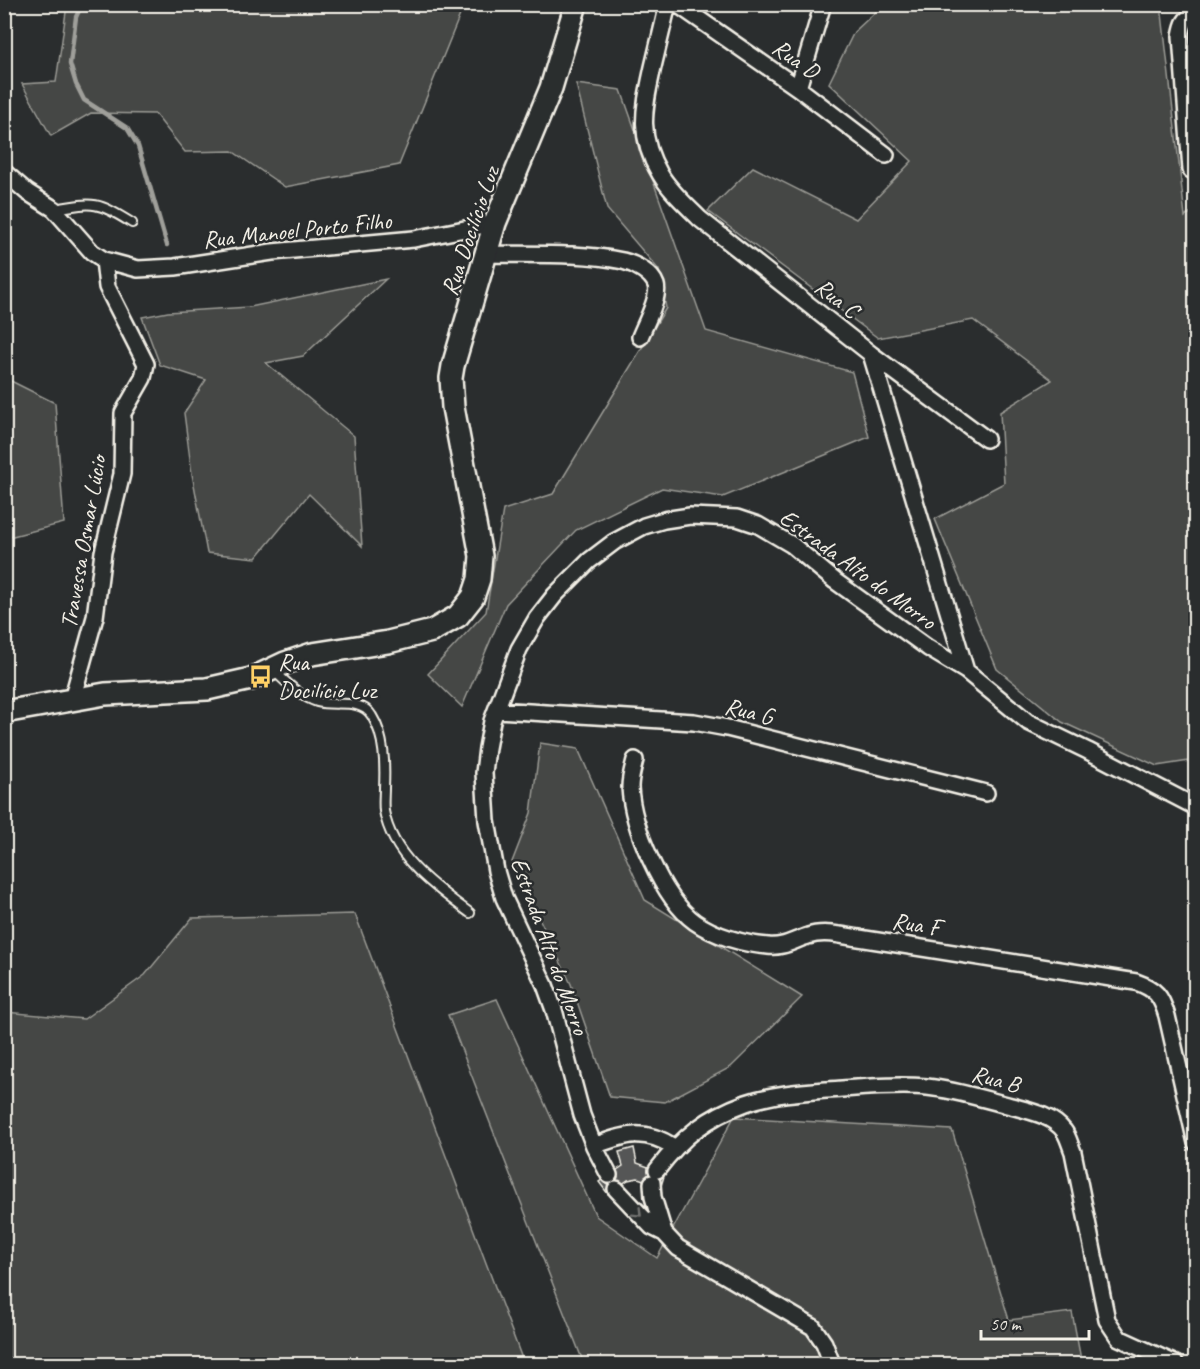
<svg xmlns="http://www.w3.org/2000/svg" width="1200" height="1369" viewBox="0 0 1200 1369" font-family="Caveat,sans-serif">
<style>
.green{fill:#444645;stroke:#9c9c96;stroke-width:1.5}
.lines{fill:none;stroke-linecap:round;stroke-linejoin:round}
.stream{stroke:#9f9f9a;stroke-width:4.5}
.building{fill:#555756;stroke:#f4f1e8;stroke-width:1.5}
.service-casing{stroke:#f4f1e8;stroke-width:12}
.minor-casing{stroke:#f4f1e8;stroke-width:20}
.secondary-casing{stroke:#f4f1e8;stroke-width:26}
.service{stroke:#2a2d2e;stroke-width:8}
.minor{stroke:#2a2d2e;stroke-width:15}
.secondary{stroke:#2a2d2e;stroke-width:21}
.oneway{stroke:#71726f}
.labels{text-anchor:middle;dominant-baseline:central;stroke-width:5;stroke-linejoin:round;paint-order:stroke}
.street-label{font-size:24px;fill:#f4f1e8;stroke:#2a2d2e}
.poi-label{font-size:24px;fill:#f4f1e8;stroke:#2a2d2e;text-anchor:start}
</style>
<rect width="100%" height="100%" fill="#2a2d2e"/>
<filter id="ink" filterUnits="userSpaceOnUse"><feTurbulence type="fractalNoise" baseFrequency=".0167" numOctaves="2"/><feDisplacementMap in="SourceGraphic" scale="12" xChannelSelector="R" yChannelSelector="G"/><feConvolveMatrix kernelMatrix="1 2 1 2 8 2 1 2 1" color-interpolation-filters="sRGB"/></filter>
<g filter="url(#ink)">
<!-- green -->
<path class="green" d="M67,5V4L464,5L399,165L285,187L232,151L185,152L155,114L91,113L51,136L22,84L56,82Z
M883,5H1161L1185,217L1196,208L1195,760L1157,766L1062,722L997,669L935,519L1004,483L1000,412L1052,380L973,320L878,338L708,211L753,167L856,219L912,161L829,83L854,32Z
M576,84L621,90L706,331L852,372L869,437L723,497L662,488L576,530L506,604L462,707L428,674L486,612L503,510L553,494L666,308L659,270L607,209Z
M386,279L303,356L266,363L354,436L362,546L309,494L256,558L207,553L192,474L184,413L206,380L160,365L142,317L168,312L250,307Z
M5,378L55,403L64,523L5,538Z
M540,743L578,749L645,900L802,997L731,1067L665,1102L610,1097L571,984L512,862L531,813Z
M355,914L524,1364H5V1012L84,1019L145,975L192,918Z
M497,999L596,1216L657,1258L734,1117L952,1130L1009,1320L1072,1312L1081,1360L1095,1364H584L448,1015Z"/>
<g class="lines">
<!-- stream -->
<path class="stream" d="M82,4L76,17L70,64L76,84L84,100L127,128L138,146L167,245"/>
</g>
<!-- building -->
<path class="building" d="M634,1148L637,1163L665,1173L661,1186L638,1178L628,1180L608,1194L599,1182L623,1166L619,1152Z"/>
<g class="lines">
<defs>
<path id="service" d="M54,209C95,202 96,201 132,223
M273,670C286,682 299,696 317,702C333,707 361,697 372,716C385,737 385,765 384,788C384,795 383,803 384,811C392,857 435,887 470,913"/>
<path id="minor" d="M668,4C663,25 658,46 653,67C644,109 637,135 660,174C670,191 686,205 700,219L871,354L966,671
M677,4L798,88L886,155
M798,88L823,4
M1191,170L1181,36C1183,25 1184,18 1196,14
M4,172L27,192L54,209L92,252L104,260L138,269L175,267L272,252L414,239L495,223
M486,254C531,255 579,252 623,261C635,264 652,273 656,285C660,297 645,324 640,337
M871,354L986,439
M72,700L95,617L103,552L122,474L123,413L143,378L146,364L143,358L107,287L104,260
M497,710L694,722L727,728L986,793
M635,760C633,768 630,778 630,787C632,826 662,898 695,922C715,936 743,944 768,946C783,948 794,940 808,936C819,932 829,933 840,935L1136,982C1156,989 1161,996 1167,1016L1196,1143
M594,1146C626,1134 644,1128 674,1147
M657,1170C682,1137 707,1117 746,1103C772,1094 800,1092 827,1090C860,1088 894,1084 927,1087C956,1090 983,1099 1011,1106C1029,1111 1052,1115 1064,1131C1068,1136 1070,1145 1073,1152L1107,1320L1119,1338L1176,1364
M609,1175L594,1146L582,1115L554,1010L545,985L504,898L496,871L487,821L484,773L487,748L492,721L519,649L537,618L555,595L589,561L614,542L644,526L664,520L690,516L737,518L758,525L792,545L835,581L928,648L966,671L1028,722L1088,751L1196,807
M652,1183L653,1197L664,1233
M616,1189L652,1227L664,1233L678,1248L813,1327L824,1343L832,1364"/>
<path id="secondary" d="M4,712L105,694L207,689L251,679L285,663L312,654L388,642L432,631L458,616L473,597L479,579L481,556L453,407L451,378L453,366L495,223L551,88L576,4"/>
</defs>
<!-- service casing -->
<use href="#service" class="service-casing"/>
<!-- minor casing -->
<use href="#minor" class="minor-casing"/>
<!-- secondary casing -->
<use href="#secondary" class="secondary-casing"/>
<!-- service -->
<use href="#service" class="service"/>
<!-- minor -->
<use href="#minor" class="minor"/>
<!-- secondary -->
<use href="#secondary" class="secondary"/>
</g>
<!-- one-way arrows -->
<defs><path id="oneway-chevron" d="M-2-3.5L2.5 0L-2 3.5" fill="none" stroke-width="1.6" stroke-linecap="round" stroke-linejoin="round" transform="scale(1.5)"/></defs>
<use class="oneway" href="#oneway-chevron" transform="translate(638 1213) rotate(45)"/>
</g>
<!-- icons -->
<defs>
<symbol id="bus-bare" viewBox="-9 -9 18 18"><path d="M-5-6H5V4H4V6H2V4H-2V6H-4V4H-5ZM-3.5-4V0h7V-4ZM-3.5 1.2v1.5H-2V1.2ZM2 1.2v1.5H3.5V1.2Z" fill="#ffd166" stroke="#2a2d2e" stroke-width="2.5" paint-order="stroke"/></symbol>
</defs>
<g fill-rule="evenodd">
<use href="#bus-bare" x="244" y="660" width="33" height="33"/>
</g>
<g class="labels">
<!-- street labels -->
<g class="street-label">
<text transform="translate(796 59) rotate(35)">Rua D</text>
<text transform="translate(297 230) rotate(-6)">Rua Manoel Porto Filho</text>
<text transform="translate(470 231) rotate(-71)">Rua Docilício Luz</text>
<text transform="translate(837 298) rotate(38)">Rua C</text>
<text transform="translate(83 542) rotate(-80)">Travessa Osmar Lúcio</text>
<text transform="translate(858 569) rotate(36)">Estrada Alto do Morro</text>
<text transform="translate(749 711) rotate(14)">Rua G</text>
<text transform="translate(916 924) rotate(9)">Rua F</text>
<text transform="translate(550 946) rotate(70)">Estrada Alto do Morro</text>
<text transform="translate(996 1079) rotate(15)">Rua B</text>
</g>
<!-- poi labels -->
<g class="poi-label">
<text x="278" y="662">Rua<tspan x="278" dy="28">Docilício Luz</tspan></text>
</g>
</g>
<!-- margin -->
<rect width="1200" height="1369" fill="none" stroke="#2a2d2e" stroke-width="24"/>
<rect x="12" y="12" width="1176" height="1345" fill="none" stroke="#f4f1e8" stroke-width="2" filter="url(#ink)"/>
<!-- scale -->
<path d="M981 1330v9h108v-9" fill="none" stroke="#f4f1e8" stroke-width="3"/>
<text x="990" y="1330" font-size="18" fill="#f4f1e8" stroke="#2a2d2e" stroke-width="4.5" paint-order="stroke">50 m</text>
</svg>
